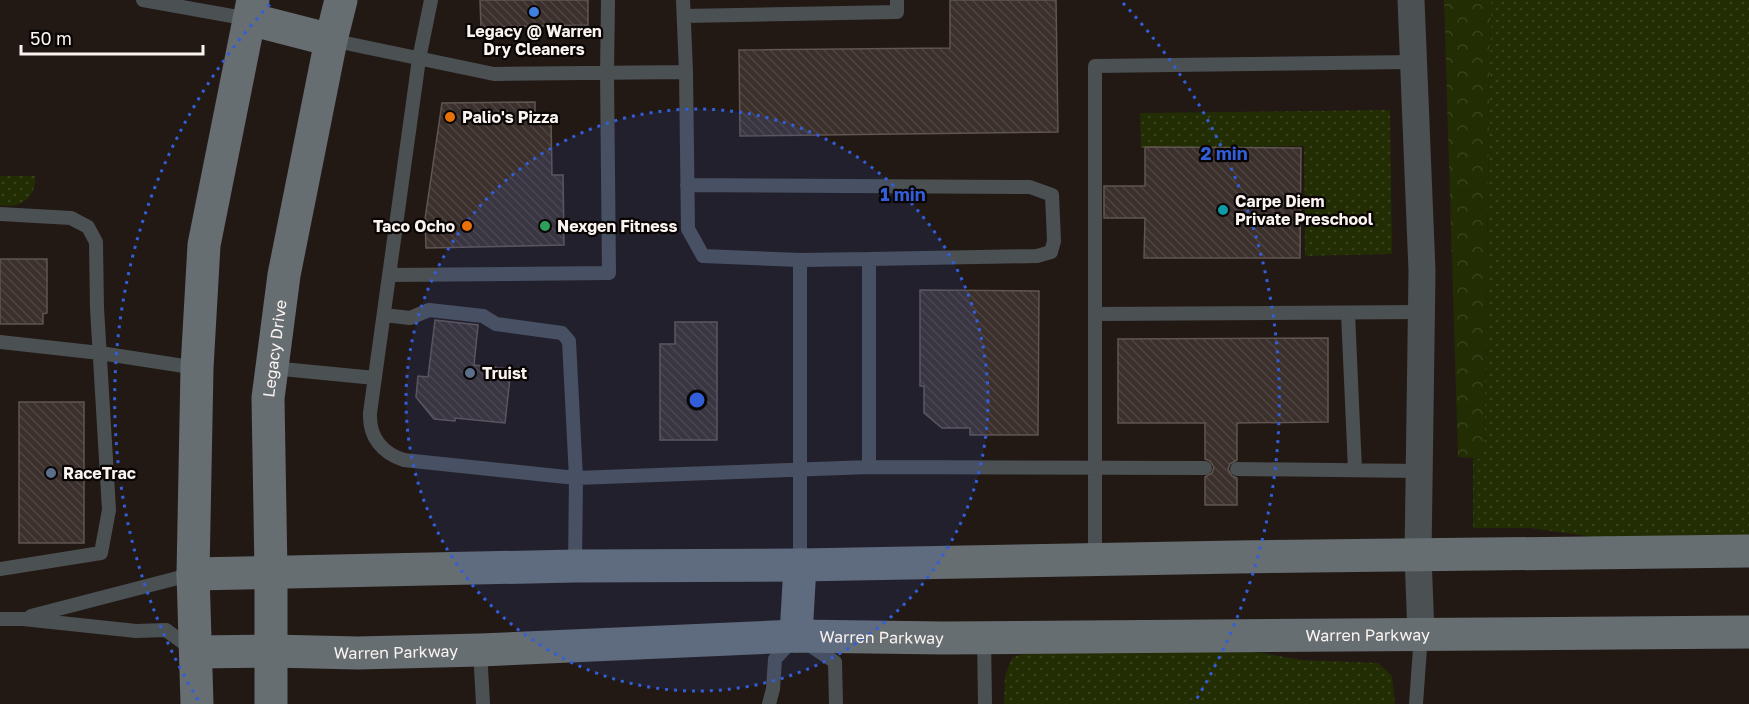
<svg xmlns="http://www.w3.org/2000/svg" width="1749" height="704" viewBox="0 0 1749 704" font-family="'Golos Text',sans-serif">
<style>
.grass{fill:url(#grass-dots)}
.forest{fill:url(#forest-crowns)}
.building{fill:url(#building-back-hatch);stroke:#605550;stroke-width:1.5}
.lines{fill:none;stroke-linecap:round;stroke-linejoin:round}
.lane{stroke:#4b5053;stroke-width:14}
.street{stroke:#4b5053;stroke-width:27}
.secondary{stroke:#666e72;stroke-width:33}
.ring{fill:none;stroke:#335eda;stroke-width:3;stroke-dasharray:3 6}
.shop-dot{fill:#3f7fe0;stroke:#090504;stroke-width:2}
.food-dot{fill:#e8710a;stroke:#090504;stroke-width:2}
.culture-dot{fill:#0f9aa8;stroke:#090504;stroke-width:2}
.leisure-dot{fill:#2e9e5b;stroke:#090504;stroke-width:2}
.service-dot{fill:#5c6f8a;stroke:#090504;stroke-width:2}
.labels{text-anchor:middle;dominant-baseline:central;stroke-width:4.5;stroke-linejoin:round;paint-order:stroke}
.poi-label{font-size:16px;font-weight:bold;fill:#faf3f0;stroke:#090504;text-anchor:start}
.street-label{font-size:16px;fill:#faf3f0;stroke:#090504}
.centre{fill:#335eda;stroke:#090504;stroke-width:3}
.ring-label{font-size:18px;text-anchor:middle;font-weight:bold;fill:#335eda;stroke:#090504;stroke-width:4.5;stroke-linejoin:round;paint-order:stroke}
</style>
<defs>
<pattern id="grass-dots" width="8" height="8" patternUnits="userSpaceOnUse" patternTransform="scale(1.5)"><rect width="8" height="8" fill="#222d03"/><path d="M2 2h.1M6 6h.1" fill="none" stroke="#38421c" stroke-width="1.8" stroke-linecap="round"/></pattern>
<pattern id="forest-crowns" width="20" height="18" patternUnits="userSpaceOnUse" patternTransform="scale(1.5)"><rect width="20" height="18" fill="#222d03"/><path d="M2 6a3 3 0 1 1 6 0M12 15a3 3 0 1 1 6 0" fill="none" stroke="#38421c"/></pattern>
<pattern id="building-back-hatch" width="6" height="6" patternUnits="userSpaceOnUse" patternTransform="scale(1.5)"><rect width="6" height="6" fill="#3b302c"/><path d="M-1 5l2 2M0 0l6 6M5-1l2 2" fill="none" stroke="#4e4441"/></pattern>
</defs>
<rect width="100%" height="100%" fill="#221915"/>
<!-- grass -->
<path class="grass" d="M1491,0H1749V535L1594,537L1530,528H1473V458L1484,459Z
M1390,110L1392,254L1305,256L1304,146L1141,148L1140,113Z
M0,176H35C37,197 20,210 0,205Z
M1203,649L1262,653L1301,660L1378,663L1392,676L1395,704H1004L1005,676L1012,658L1022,654Z"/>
<!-- forest -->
<path class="forest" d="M1444,0H1491L1484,459L1458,457Z"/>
<!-- building -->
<path class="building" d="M480,0H588V25L481,27Z
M950,0H1056L1058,132L740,136L739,50L950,48Z
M535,102V118H551L552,175H563L564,245L426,248L425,219L442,103Z
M1145,147L1301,148L1300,258H1144L1145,218H1104V186H1145Z
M0,259H47V313L43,314V324H0Z
M920,290L1039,291L1038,435H970V428H942L924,413V386H920Z
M435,320L478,325L474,365L511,369L505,423L455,418V421L434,419L416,397L418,376L428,377Z
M675,322H717V440H660V344H675Z
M1328,338V422L1237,423V460L1230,464L1228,469L1232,476L1237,478V505H1205V477L1212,473L1214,467L1210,461L1205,459V423H1118V339Z
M19,402H84V543H19Z"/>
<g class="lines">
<!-- lane -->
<path class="lane" d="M143,0L249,19
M431,0L419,59L370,413C369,437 382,453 404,460L576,478L575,566
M683,0L686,72
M684,16L897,12V0
M331,40L494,74L686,72L688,229L703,256L800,260V565
M687,185L1030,187L1052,195L1054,241L1051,252L1037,256L869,259
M0,214L71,218L88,227L96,242L97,308L109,510L101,553L0,569
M389,275L609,273L607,74L608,0
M1348,313L1355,470
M1095,314L1421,312
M384,315L410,318L429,310L483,316L496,324L562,333L569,341L576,478L869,467V259L800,260
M0,342L100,353L197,368
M272,368L375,378
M869,467L1205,468
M1237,469L1419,471
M1095,560V66L1413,62
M31,616L193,574
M0,619H23L136,631L166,630L192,649
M984,638L985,704
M806,643L835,662L836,704
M480,650L483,704
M769,704L773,689L775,659L792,641
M1416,704L1421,634"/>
<!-- street -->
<path class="street" d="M1411,0L1422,271L1418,556L1421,634"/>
<!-- secondary -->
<g class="secondary">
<path d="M249,19L331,40"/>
<path d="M193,574L575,566L800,565L1236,557L1749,551"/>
<path d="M796,636L800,565"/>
<path id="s1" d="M196,652L272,651L358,653L480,650L796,636L943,638L1749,632"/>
<path d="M197,704L193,574L197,368L204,245L253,0"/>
<path id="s2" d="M271,704V572L268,398L284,275L331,40L341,0"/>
</g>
</g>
<!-- distance rings -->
<circle cx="697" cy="400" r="291" fill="#335eda" fill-opacity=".12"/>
<g class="ring">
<circle cx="697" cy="400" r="291"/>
<path d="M198 700A582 582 0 0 1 271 3M1123 3A582 582 0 0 1 1196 700"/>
</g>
<!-- markers -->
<circle class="shop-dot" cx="534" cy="12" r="6"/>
<g class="food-dot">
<circle cx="450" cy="117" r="6"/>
<circle cx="467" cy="226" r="6"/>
</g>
<circle class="culture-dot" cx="1223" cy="210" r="6"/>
<circle class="leisure-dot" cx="545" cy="226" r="6"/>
<g class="service-dot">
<circle cx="470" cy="373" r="6"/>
<circle cx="51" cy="473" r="6"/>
</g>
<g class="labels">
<!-- poi labels -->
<g class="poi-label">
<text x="534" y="31" text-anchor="middle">Legacy @ Warren<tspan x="534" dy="18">Dry Cleaners</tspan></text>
<text x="462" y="117">Palio's Pizza</text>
<text x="1235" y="201">Carpe Diem<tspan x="1235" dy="18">Private Preschool</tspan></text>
<text x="455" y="226" text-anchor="end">Taco Ocho</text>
<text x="557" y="226">Nexgen Fitness</text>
<text x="482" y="373">Truist</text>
<text x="63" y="473">RaceTrac</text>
</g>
<!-- street labels -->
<g class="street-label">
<text stroke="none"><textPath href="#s2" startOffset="356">Legacy Drive</textPath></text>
<text stroke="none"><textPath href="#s1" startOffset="1172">Warren Parkway</textPath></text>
<text stroke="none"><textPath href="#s1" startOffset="686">Warren Parkway</textPath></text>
<text stroke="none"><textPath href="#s1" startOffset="200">Warren Parkway</textPath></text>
</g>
</g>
<circle cx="697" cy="400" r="9" class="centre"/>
<g class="ring-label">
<text x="1224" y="160">2 min</text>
<text x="903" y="201">1 min</text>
</g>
<!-- scale -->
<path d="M21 45v9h182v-9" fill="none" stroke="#faf3f0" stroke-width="3"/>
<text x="30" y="45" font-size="18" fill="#faf3f0" stroke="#090504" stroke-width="4.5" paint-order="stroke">50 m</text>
</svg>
